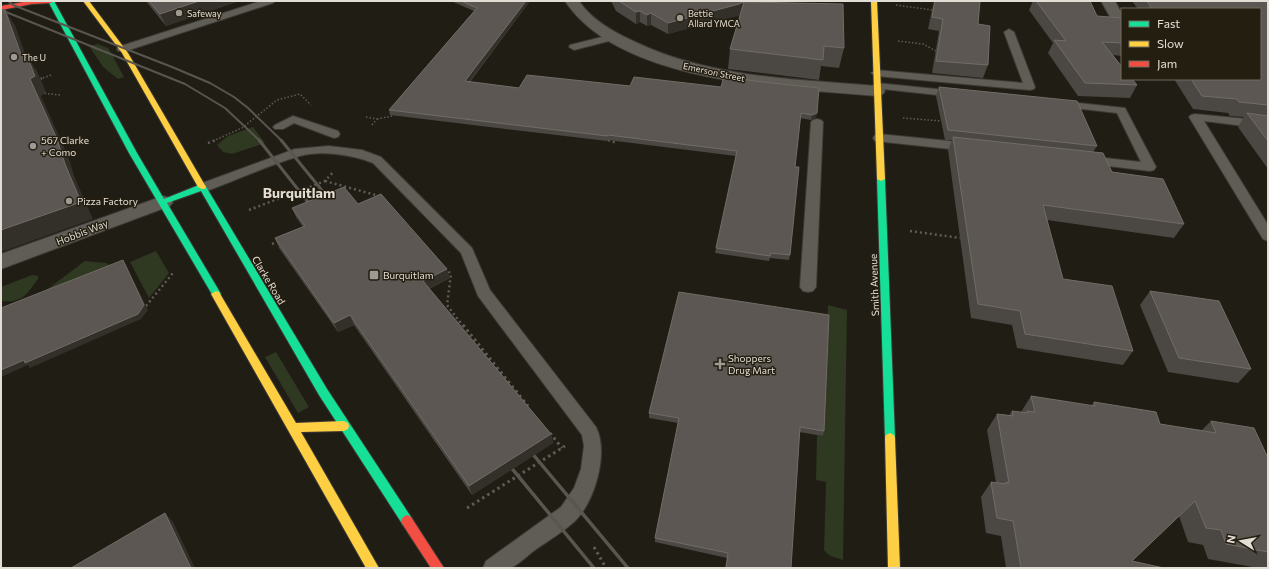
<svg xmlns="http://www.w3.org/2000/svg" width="1269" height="569" viewBox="0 0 1269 569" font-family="Commissioner,sans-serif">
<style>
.green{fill:#2f3821}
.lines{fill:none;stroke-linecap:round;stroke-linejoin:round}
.lane-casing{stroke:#3c3a34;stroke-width:2}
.street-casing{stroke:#3c3a34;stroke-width:2}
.fast-casing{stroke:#3c3a34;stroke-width:2}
.slow-casing{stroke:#3c3a34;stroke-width:2}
.jam-casing{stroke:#3c3a34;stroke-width:2}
.path-far2{stroke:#5f5c56;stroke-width:1.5;stroke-dasharray:1.5 2;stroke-linecap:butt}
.path-far1{stroke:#5f5c56;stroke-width:2.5;stroke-dasharray:2 3;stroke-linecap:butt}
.path{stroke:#5f5c56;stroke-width:3;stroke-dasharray:2.5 3.5;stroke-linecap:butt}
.lane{fill:#605d57;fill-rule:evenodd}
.street{fill:#605d57;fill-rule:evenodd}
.fast{fill:#16e098;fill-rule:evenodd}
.slow{fill:#ffcf43;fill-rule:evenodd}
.jam{fill:#f24e42;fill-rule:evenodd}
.rail-far2{stroke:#595650;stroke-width:2}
.rail-far1{stroke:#595650;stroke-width:3}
.rail{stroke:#595650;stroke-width:3.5}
.wall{fill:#4b4742}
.shaded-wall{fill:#333029}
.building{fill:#5c5752;stroke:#716c66}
.poi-dot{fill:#9e9a92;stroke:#241e11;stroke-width:1.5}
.labels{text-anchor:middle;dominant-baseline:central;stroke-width:3;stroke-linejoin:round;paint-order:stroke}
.far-poi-label{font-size:9px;fill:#e2ddd5;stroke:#241e11;text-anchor:start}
.far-street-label{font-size:9px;fill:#e2ddd5;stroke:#241e11}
.poi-label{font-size:10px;fill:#e2ddd5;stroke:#241e11;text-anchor:start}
.street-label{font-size:10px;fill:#e2ddd5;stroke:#241e11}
.district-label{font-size:14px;font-weight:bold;fill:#e2ddd5;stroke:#241e11}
</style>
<rect width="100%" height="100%" fill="#201d15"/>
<!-- green -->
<path class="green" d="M98,44L108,48L110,51L124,77L118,79L103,67L89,46Z
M253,127L265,143L232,154L223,152L217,145L228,136Z
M156,251L169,273L149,298L130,262Z
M85,261L106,263L110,265L45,291Z
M32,275L38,276V279C26,295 23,303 1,301V287Z
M828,305L847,310L843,560L830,556L824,550L826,482L816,480L817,435L823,436Z
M276,352L309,407L298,413L265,357Z"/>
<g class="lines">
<defs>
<path id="lane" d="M261,1H275L273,3L126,51H118L117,49L118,47Z
M1009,29L1014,32L1035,87L1034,89L1030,90L876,76L871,73L876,70L1023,83L1004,32Z
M614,34L619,37L617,39L574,50L569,47L570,45Z
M877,83L956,91L962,94L956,97L873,88L872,86Z
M1060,101L1125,108L1156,167L1154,170L1150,171L1083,163L1081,160L1083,157L1087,156L1141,162L1117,113L1056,106L1054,104L1056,102Z
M1195,114L1268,121V129L1204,121L1268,225V241L1263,239L1189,117L1191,115Z
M293,116L338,131L340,134L338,137L334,138L294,123L283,129H275L273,127L275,125Z
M817,119L821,120L823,122L816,287L813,291L808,292L803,291L800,287L811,122L813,120Z
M879,134L969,143L973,144L975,147L973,150L969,151L875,141L873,138L875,135Z
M329,146L362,150L381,157L472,248L490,290L596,427C609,453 595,501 575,521C563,532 548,541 535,550C529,554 517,566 510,568C503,569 490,568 483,568L486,561L561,507L574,488L581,469L584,446L582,435L478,296L461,253L373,163C353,155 321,150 300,156C269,165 237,180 207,191H197L196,188L197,185L295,149Z"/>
<path id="street" d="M565,1H579C591,19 612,31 631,40C708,78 794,79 877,86L883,88L885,91L883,94L877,96C787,88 620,84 565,1Z
M1101,1H1115L1122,14V30L1117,29Z
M163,196L170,198L173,202L170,206L1,269V254Z"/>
<path id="fast" d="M48,1H54L137,153L164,199L199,185H205L327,389L411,517L413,521L411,525L407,527L403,525L319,395L201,191L167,203L221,294L219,296H213L129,153Z
M878,177H884L885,179L895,438L894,441L890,443L886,441L885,438L877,179Z"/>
<path id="slow" d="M83,1H89L128,53L206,187L205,189H202L198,187L122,53Z
M871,1H877L885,179L881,181L877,179Z
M216,291L219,292L296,423L344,421L348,423L349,426L348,429L344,431L301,432L379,568H366L211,294Z
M890,433L894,435L895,438L900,568H888L885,438L886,435Z"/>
<path id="jam" d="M29,1H54L51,3L32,4L1,10V6Z
M407,515L411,517L444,568H431L403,525L401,521L403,517Z"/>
</defs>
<!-- lane casing -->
<use href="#lane" class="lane-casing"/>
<!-- street casing -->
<use href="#street" class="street-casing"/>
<!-- fast casing -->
<use href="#fast" class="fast-casing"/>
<!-- slow casing -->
<use href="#slow" class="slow-casing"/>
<!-- jam casing -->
<use href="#jam" class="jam-casing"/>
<!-- path-far2 -->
<path class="path-far2" d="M896,5L932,10
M898,41L923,44L936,51
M37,78H43L38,81
M43,78L51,75
M41,93L60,95
M366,117L377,119L371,126
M903,118L941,121
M377,119L392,116
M606,139L610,141
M213,141L242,128L277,100L300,94L311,105"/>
<!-- path-far1 -->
<path class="path-far1" d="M608,140L617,143
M208,143L216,140
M325,181L379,196
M249,210L325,181L334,171
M910,231L960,238
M272,244L279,241
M445,268L451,274L447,305L463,326
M146,306L173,273"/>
<!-- path -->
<path class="path" d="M463,325L528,406
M550,433L562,448
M467,508L565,446
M594,547L606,568"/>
<!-- lane -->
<use href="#lane" class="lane"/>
<!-- street -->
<use href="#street" class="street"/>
<!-- fast -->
<use href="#fast" class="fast"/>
<!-- slow -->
<use href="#slow" class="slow"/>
<!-- jam -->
<use href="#jam" class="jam"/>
<!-- rail-far2 -->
<path class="rail-far2" d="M8,1L13,5L172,67L210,83L234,97L248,108L282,141
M1,10L185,84L225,108L260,141"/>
<!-- rail-far1 -->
<path class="rail-far1" d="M259,140L315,211
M281,140L333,204"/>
<!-- rail -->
<path class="rail" d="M526,446L628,568
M505,460L594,568"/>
</g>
<!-- wall -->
<path class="wall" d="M146,1H239L166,26Z
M451,1H530L470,82L519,88L630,86L721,87L754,81L819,88L816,118L811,120L800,118L795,167L790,255L789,260L770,258L769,261L715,253L716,248L736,156L608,140L607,141L390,115L389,110L474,11Z
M611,1H774L771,2L844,48L839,68L821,66L819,80L728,69L730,49L740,14L668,34L651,25L647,26L640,22L636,24L616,11Z
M934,1H980L978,24L988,65L983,78L932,73L939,31L928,29Z
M1033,1H1090L1097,16L1122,18V56L1113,55L1137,85L1130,98L1078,96L1048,53L1053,43L1029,10Z
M1132,1H1268V169L1238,127L1244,117L1230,116L1228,113L1193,109L1174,79H1260V9H1138Z
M939,87L1097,146L1093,152L1112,172L1184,224L1174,238L1047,220L1063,279L1133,351L1123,365L1017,348L1012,325L971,318L948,150L952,140H945L936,96Z
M358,204L450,278L429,289L551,434L553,443L472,495L354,325L338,332L279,248L275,238L303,227L296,217L292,208Z
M1150,291L1251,369L1238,383L1168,372L1140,305Z
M679,292L824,431L823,436L799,432L791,568H725L727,558L655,542V538L678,423L649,418V413Z
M1031,396L1091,406L1094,402L1160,424L1202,430L1211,421L1268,458V568H1258L1208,559L1203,545L1188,542L1179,516L1132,561L1164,568H1006L1001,536L986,533L981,497L991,482L996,483L987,430L997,414L1009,415L1012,411L1021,412Z"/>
<!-- shaded-wall -->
<path class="shaded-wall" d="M199,1H239L166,26L160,14Z
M526,1H530L466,86L465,81Z
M746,1H774L738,16L668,34V23Z
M5,10L15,25L32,73L22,57Z
M640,11V22L636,24V12Z
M651,13V25L647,26V15Z
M27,56L37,71L46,92L41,96L68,156L76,181L93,219L1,252V230L30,79Z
M817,113L816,118L811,120L812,115Z
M123,260L126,265L148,310L141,319L30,368L28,365L1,377V370Z
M447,269L450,278L426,290L423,281Z
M350,315L354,325L338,332L334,323Z
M551,434L553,443L472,495L469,486Z
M165,513L173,522L195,568H191Z"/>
<!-- building -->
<path class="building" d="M149,1H199L160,14Z
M461,1H526L465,81L519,88L527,75L630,86L634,77L721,87L724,76L754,81L819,88L817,113L812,115L801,113L795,167H799L790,255L771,253L770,256L716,248L737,151L608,135L607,136L389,110L477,8Z
M619,1H746L739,4L668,23L651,13L647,15L640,11L636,12Z
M935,1H980L978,24L990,26L988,65L936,61L943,19L932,17Z
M1036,1H1090L1097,16L1122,18V43L1102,42L1122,67V79H1132L1137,85L1085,83L1054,40L1066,41Z
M1147,1H1268V105L1239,102L1237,99L1202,96L1191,79H1260V9H1152Z
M744,2L843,4L844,48L824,46L823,60L730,49Z
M1,10H5L22,57L27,56L35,76L30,79L57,139L65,164L81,202L1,230Z
M939,87L1077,101L1097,146L948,130Z
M1247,113L1268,116V141Z
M953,137L1103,153L1112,172L1163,179L1184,224L1043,205L1063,279L1112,286L1133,351L1025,334L1020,311L978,304Z
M344,187L358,204L381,194L447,269L423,281L551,434L469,486L350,315L334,323L275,238L305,226L292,208Z
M123,260L144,305L138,314L25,363L24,360L1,370V308Z
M1150,291L1219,301L1251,369L1179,358Z
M679,292L829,315L824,431L800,427L791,568H726L728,553L655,538L679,418L649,413Z
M1031,396L1095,406L1094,402L1156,412L1160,424L1216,433L1211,421L1254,428L1268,458V552L1226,544L1221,530L1206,528L1195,501L1132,561L1164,568H1021L1013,521L997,518L991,482L1006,484V482L1009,483L997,414L1013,416L1012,411L1028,413L1027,411L1035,412Z
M165,513L191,568H71Z"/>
<!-- markers -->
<g class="poi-dot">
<circle cx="179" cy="13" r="4"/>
<circle cx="680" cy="18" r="4"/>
<circle cx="14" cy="57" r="4"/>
<circle cx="33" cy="146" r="4"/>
<circle cx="69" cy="201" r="4"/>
<rect x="369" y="270" width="10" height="10" rx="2"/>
<path d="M718 358h4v4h4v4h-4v4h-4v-4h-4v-4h4z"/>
</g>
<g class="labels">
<!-- far-poi labels -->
<g class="far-poi-label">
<text x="187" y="13">Safeway</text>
<text x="688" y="13">Bettie<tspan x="688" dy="10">Allard YMCA</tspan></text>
<text x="22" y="57">The U</text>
</g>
<!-- far-street labels -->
<g class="far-street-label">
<text transform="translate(714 72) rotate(12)">Emerson Street</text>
</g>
<!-- poi labels -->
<g class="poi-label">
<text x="41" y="140">567 Clarke<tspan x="41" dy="12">+ Como</tspan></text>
<text x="77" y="201">Pizza Factory</text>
<text x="383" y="275">Burquitlam</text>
<text x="728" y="358">Shoppers<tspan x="728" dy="12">Drug Mart</tspan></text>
</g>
<!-- street labels -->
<g class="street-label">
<text transform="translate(82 232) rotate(-21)">Hobbis Way</text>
<text transform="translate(269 280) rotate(59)">Clarke Road</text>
<text transform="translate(874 285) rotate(-92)">Smith Avenue</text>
</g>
<!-- district labels -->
<g class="district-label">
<text x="299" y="192">Burquitlam</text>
</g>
</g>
<!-- border -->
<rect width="1269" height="569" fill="none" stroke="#e2ddd5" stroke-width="4"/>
<!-- legend -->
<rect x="1121" y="8" width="140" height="72" fill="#241e11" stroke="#706a5f"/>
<rect x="1129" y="21" width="20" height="6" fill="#16e098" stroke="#706a5f"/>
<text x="1157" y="28" font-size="12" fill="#e2ddd5">Fast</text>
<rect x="1129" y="41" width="20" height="6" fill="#ffcf43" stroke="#706a5f"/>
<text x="1157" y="48" font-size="12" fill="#e2ddd5">Slow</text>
<rect x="1129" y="61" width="20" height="6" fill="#f24e42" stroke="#706a5f"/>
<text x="1157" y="68" font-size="12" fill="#e2ddd5">Jam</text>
<!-- north arrow -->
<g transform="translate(1241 541) rotate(281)" stroke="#241e11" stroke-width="3" paint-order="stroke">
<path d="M0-3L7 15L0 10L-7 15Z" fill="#e2ddd5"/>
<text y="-6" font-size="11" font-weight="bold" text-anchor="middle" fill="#e2ddd5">N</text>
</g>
</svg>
